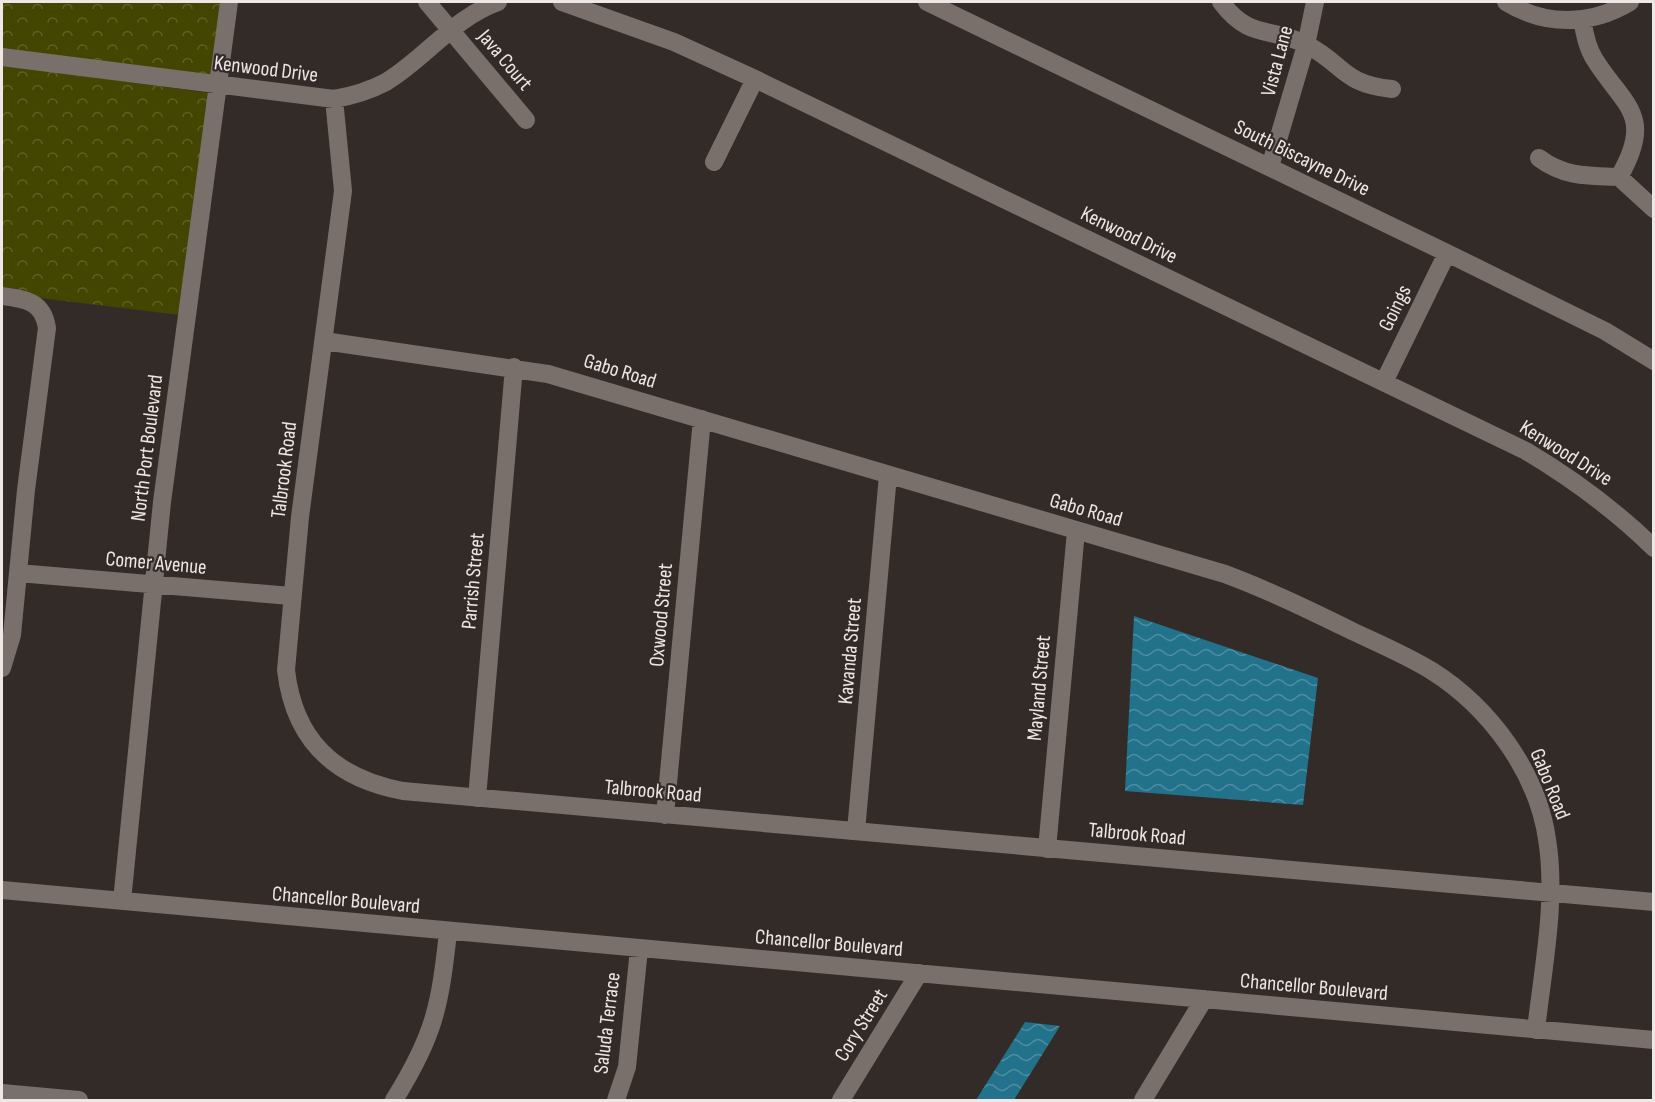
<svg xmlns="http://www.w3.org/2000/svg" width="1655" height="1102" viewBox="0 0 1655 1102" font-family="'Sofia Sans Condensed',sans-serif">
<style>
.park{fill:url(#park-crowns)}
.water{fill:url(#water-waves)}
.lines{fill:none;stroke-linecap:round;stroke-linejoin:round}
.minor{stroke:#796f6b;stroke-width:18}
.labels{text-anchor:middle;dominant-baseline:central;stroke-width:4.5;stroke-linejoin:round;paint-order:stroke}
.street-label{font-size:21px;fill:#ede7e5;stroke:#332b28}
</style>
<defs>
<pattern id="park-crowns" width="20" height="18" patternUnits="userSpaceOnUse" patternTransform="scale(1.5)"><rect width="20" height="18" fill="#434600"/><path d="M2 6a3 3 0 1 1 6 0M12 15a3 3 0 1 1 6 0" fill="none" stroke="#5e6125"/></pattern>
<pattern id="water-waves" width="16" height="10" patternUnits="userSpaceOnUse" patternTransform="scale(1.5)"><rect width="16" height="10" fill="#23728b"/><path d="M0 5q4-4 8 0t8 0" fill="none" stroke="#4e8da1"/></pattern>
</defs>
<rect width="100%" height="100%" fill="#332b28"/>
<!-- park -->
<path class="park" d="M2,2H222L211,77L2,49Z
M2,65L209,93L180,315L40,298L27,291L2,287Z"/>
<!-- water -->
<path class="water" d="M1134,616L1318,678L1303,805L1125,791Z
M1025,1022L1060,1026L1014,1100H976Z"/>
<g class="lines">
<!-- minor -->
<path class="minor" d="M427,2L526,120
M562,2L674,42L755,79L1526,451C1573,479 1615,510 1654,548
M927,2L1447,253L1605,331L1654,361
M1221,2C1250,41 1271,26 1307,45C1344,64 1342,84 1392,89
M1506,2C1545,26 1590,26 1630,2
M1582,20C1585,34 1587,48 1595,60C1624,106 1655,115 1619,177
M2,57L334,99C352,96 369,91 386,82C426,58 453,18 498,2
M334,99L343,191L300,517L286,670C294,740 334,778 403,791L1654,902
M1539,158C1564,177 1588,176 1619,177
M714,162L755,79
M1270,167L1306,45L1315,2
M1619,177L1654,209
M2,296C25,299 43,301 47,328L26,490L12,635L2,668
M324,341L548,374L1225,574C1268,590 1309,610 1350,630C1377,643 1406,655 1432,671C1489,707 1537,771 1547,839C1557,901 1543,967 1536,1030
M1384,382L1447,253
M18,573L291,596
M477,798L514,367
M665,815L702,419
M856,831L888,475
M1047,849L1076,531
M2,890L1654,1040
M122,901L162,502L229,2
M2,1093L79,1100
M394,1100C434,1036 440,1007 448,932
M616,1100L627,1067L639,949
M841,1100L919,973
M1143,1100L1204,999"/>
</g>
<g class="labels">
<!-- street labels -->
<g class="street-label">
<text transform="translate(505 60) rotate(50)">Java Court</text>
<text transform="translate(1277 61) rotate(-75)">Vista Lane</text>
<text transform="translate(266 69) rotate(7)">Kenwood Drive</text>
<text transform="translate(1302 158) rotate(26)">South Biscayne Drive</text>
<text transform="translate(1129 235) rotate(26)">Kenwood Drive</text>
<text transform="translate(1395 308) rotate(-64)">Goings</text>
<text transform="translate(620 371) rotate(17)">Gabo Road</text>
<text transform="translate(147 448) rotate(-83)">North Port Boulevard</text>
<text transform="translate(1566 453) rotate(32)">Kenwood Drive</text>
<text transform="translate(284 470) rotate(-83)">Talbrook Road</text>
<text transform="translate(1086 510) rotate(16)">Gabo Road</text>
<text transform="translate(156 563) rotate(5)">Comer Avenue</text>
<text transform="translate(473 581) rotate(-85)">Parrish Street</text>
<text transform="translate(661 615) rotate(-85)">Oxwood Street</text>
<text transform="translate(850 651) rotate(-85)">Kavanda Street</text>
<text transform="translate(1039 688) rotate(-85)">Mayland Street</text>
<text transform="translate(1550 784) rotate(68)">Gabo Road</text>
<text transform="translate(653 791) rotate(5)">Talbrook Road</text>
<text transform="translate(1137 834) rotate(5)">Talbrook Road</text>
<text transform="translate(346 900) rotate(5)">Chancellor Boulevard</text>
<text transform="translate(829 943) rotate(5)">Chancellor Boulevard</text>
<text transform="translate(1314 987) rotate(5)">Chancellor Boulevard</text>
<text transform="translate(607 1023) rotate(-83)">Saluda Terrace</text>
<text transform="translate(861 1025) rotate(-58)">Cory Street</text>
</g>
</g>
<!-- border -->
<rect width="1655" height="1102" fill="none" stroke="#ede7e5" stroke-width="6"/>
</svg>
